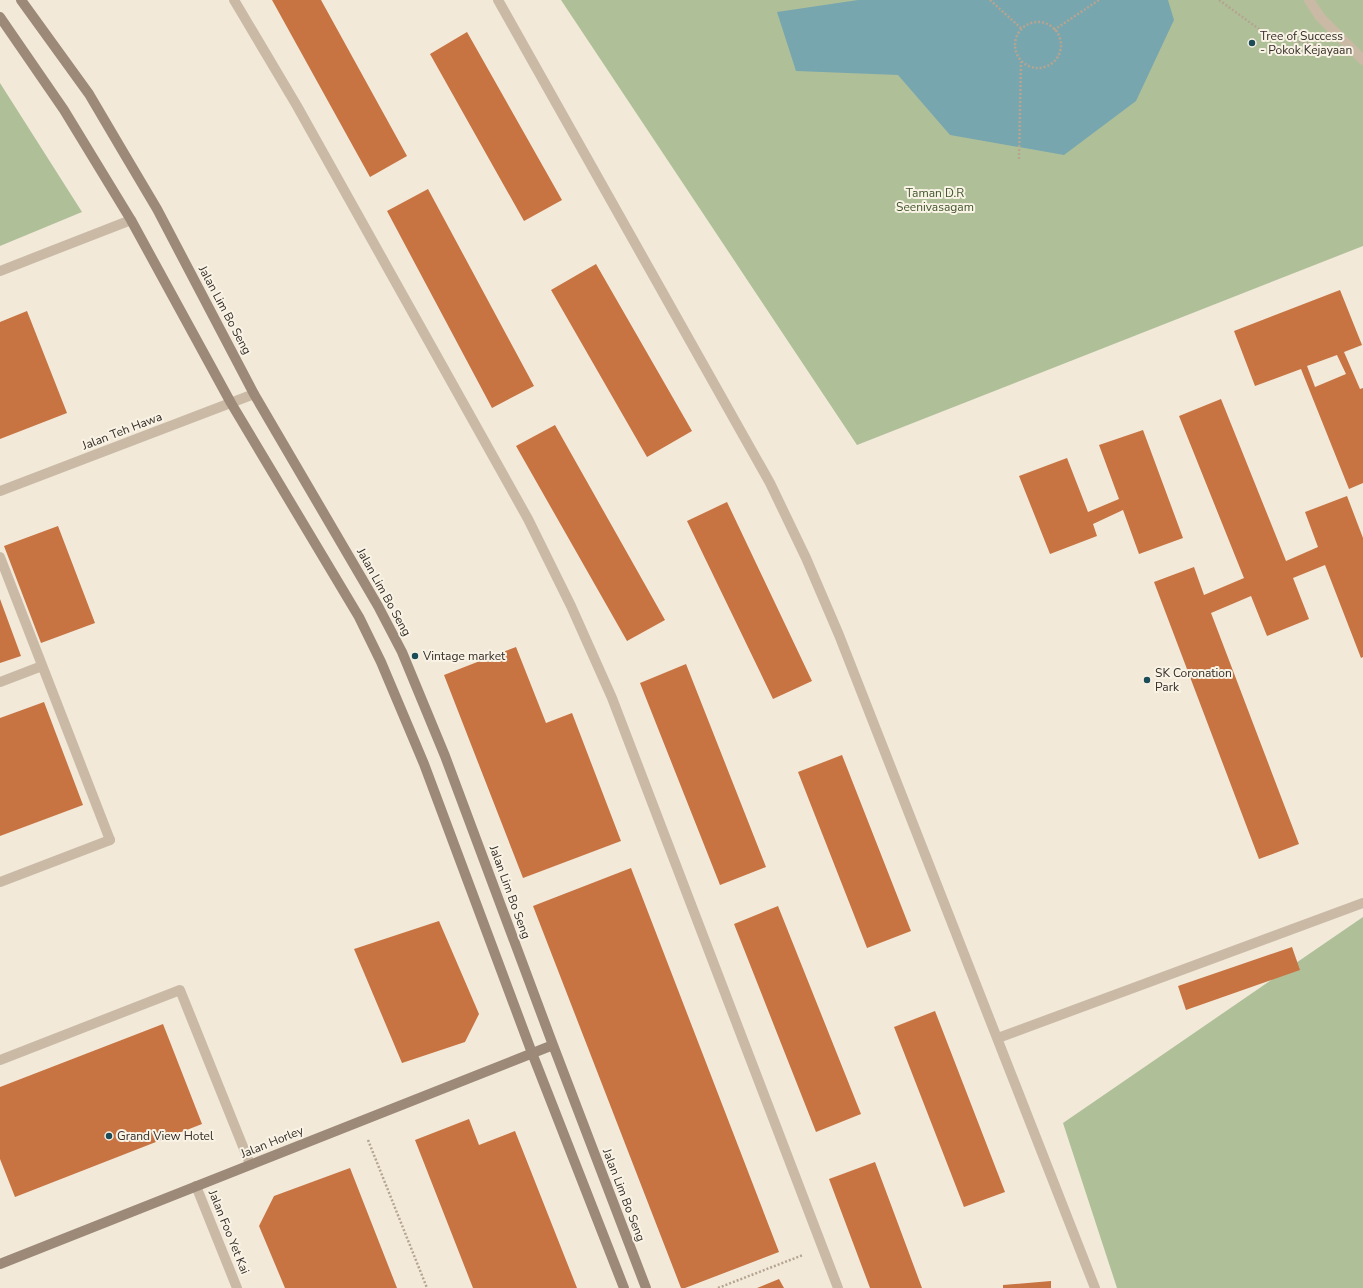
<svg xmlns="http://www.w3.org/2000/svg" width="1363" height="1288" viewBox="0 0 1363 1288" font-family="'Nunito Sans',sans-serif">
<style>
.green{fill:#afc099}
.water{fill:#78a6af}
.building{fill:#c77342;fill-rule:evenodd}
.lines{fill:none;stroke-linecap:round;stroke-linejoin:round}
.path{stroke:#b5a490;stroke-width:2.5;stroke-dasharray:2 2;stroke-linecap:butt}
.lane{stroke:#cabaa5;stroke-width:10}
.street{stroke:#cabaa5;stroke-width:10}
.secondary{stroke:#9d8977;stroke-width:10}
.poi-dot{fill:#1c4c57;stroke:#f9f3e6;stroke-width:1.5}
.labels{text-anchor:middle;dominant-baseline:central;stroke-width:4;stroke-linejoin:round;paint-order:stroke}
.poi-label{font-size:12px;fill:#352d27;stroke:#f9f3e6;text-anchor:start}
.park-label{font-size:12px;fill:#3f542a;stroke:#f9f3e6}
.street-label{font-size:12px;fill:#352d27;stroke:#f9f3e6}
</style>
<rect width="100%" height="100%" fill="#f2e9d9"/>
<!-- green -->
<path class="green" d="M561,0H1363V246L857,445Z
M0,83L82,212L0,246Z
M1363,917V1288H1117L1063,1123Z"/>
<!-- water -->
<path class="water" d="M858,0H1168L1174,20L1136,101L1064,155L950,135L898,75L796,71L777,12Z"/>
<!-- building -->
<path class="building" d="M272,0H321L407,156L370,177Z
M467,32L562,200L524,221L430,54Z
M428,189L534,386L492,408L387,211Z
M596,264L692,431L647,457L551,290Z
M1340,290L1362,345L1344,352L1360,389L1363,388V483L1349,489L1301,369L1255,386L1234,331ZM1337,355L1346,374L1315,387L1307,366Z
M27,311L67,413L0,439V322Z
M1221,399L1286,561L1318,547L1305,512L1347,496L1363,538V657L1361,658L1325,565L1293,578L1309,619L1267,636L1251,596L1211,613L1299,844L1259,859L1154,582L1194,567L1204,595L1244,578L1179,416Z
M555,425L665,620L627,641L516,446Z
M1143,430L1183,538L1139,554L1123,510L1093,524L1097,536L1050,554L1019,476L1067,458L1088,512L1119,499L1099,445Z
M727,502L812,681L773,699L687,521Z
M58,526L95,623L41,643L4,546Z
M0,599L21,656L0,663Z
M516,647L546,723L572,713L621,841L523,878L444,675Z
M686,664L766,867L720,885L640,683Z
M44,702L83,805L0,836V718Z
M842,755L911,931L867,948L798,772Z
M631,868L779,1252L685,1288H681L533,906Z
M778,906L861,1114L816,1132L734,924Z
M439,921L479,1014L465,1042L402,1063L354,949Z
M1292,947L1300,970L1186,1010L1178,986Z
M935,1011L1005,1192L964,1207L894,1027Z
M163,1024L202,1124L15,1197L0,1159V1087Z
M469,1119L479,1145L515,1131L577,1288H473L415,1140Z
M875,1162L922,1288H870L829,1179Z
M350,1168L397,1288H285L259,1226L274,1196Z
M779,1279L784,1288H757Z
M1051,1281V1288H1003V1285Z"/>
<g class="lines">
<!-- path -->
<path class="path" d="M990,0L1022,29
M1219,0L1270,37L1317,45
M1015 45a23 23 0 1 1 46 0a23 23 0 1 1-46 0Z
M1054,30L1099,0
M1019,159L1021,62
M368,1140L427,1288
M718,1288L803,1255"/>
<!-- lane -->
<path class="lane" d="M0,271L131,220
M0,557L110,840
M0,682L42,666
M998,1038L1363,903
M0,1060L180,990L250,1164"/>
<!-- street -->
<path class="street" d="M234,0L297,106L528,519L571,606L612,698L838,1288
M498,0L770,483L806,558L839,635L1095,1288
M1309,0L1320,17L1363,60
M0,491L254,394
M0,882L110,840
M196,1186L237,1288"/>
<!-- secondary -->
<path class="secondary" d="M21,0L89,94L122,150L157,209L254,394L378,606L402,652L445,756L553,1045L646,1288
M0,17L64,110L131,220L231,403L359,617L381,662L424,764L532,1053L624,1288
M0,1264L553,1045"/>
</g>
<!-- markers -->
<g class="poi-dot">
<circle cx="1252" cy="43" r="4"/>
<circle cx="415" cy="656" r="4"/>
<circle cx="1147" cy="680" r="4"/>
<circle cx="109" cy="1136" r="4"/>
</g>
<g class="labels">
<!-- poi labels -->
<g class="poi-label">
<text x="1260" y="36">Tree of Success<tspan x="1260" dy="14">- Pokok Kejayaan</tspan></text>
<text x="423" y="656">Vintage market</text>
<text x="1155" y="673">SK Coronation<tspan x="1155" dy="14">Park</tspan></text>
<text x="117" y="1136">Grand View Hotel</text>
</g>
<!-- park labels -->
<g class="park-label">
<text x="935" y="193">Taman D.R<tspan x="935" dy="14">Seenivasagam</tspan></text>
</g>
<!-- street labels -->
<g class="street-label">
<text transform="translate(225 310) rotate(62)">Jalan Lim Bo Seng</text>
<text transform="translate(122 431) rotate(-21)">Jalan Teh Hawa</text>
<text transform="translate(384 592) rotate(61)">Jalan Lim Bo Seng</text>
<text transform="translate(510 892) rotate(70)">Jalan Lim Bo Seng</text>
<text transform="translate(272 1142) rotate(-22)">Jalan Horley</text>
<text transform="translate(624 1195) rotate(69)">Jalan Lim Bo Seng</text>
<text transform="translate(229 1232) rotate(68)">Jalan Foo Yet Kai</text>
</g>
</g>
</svg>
